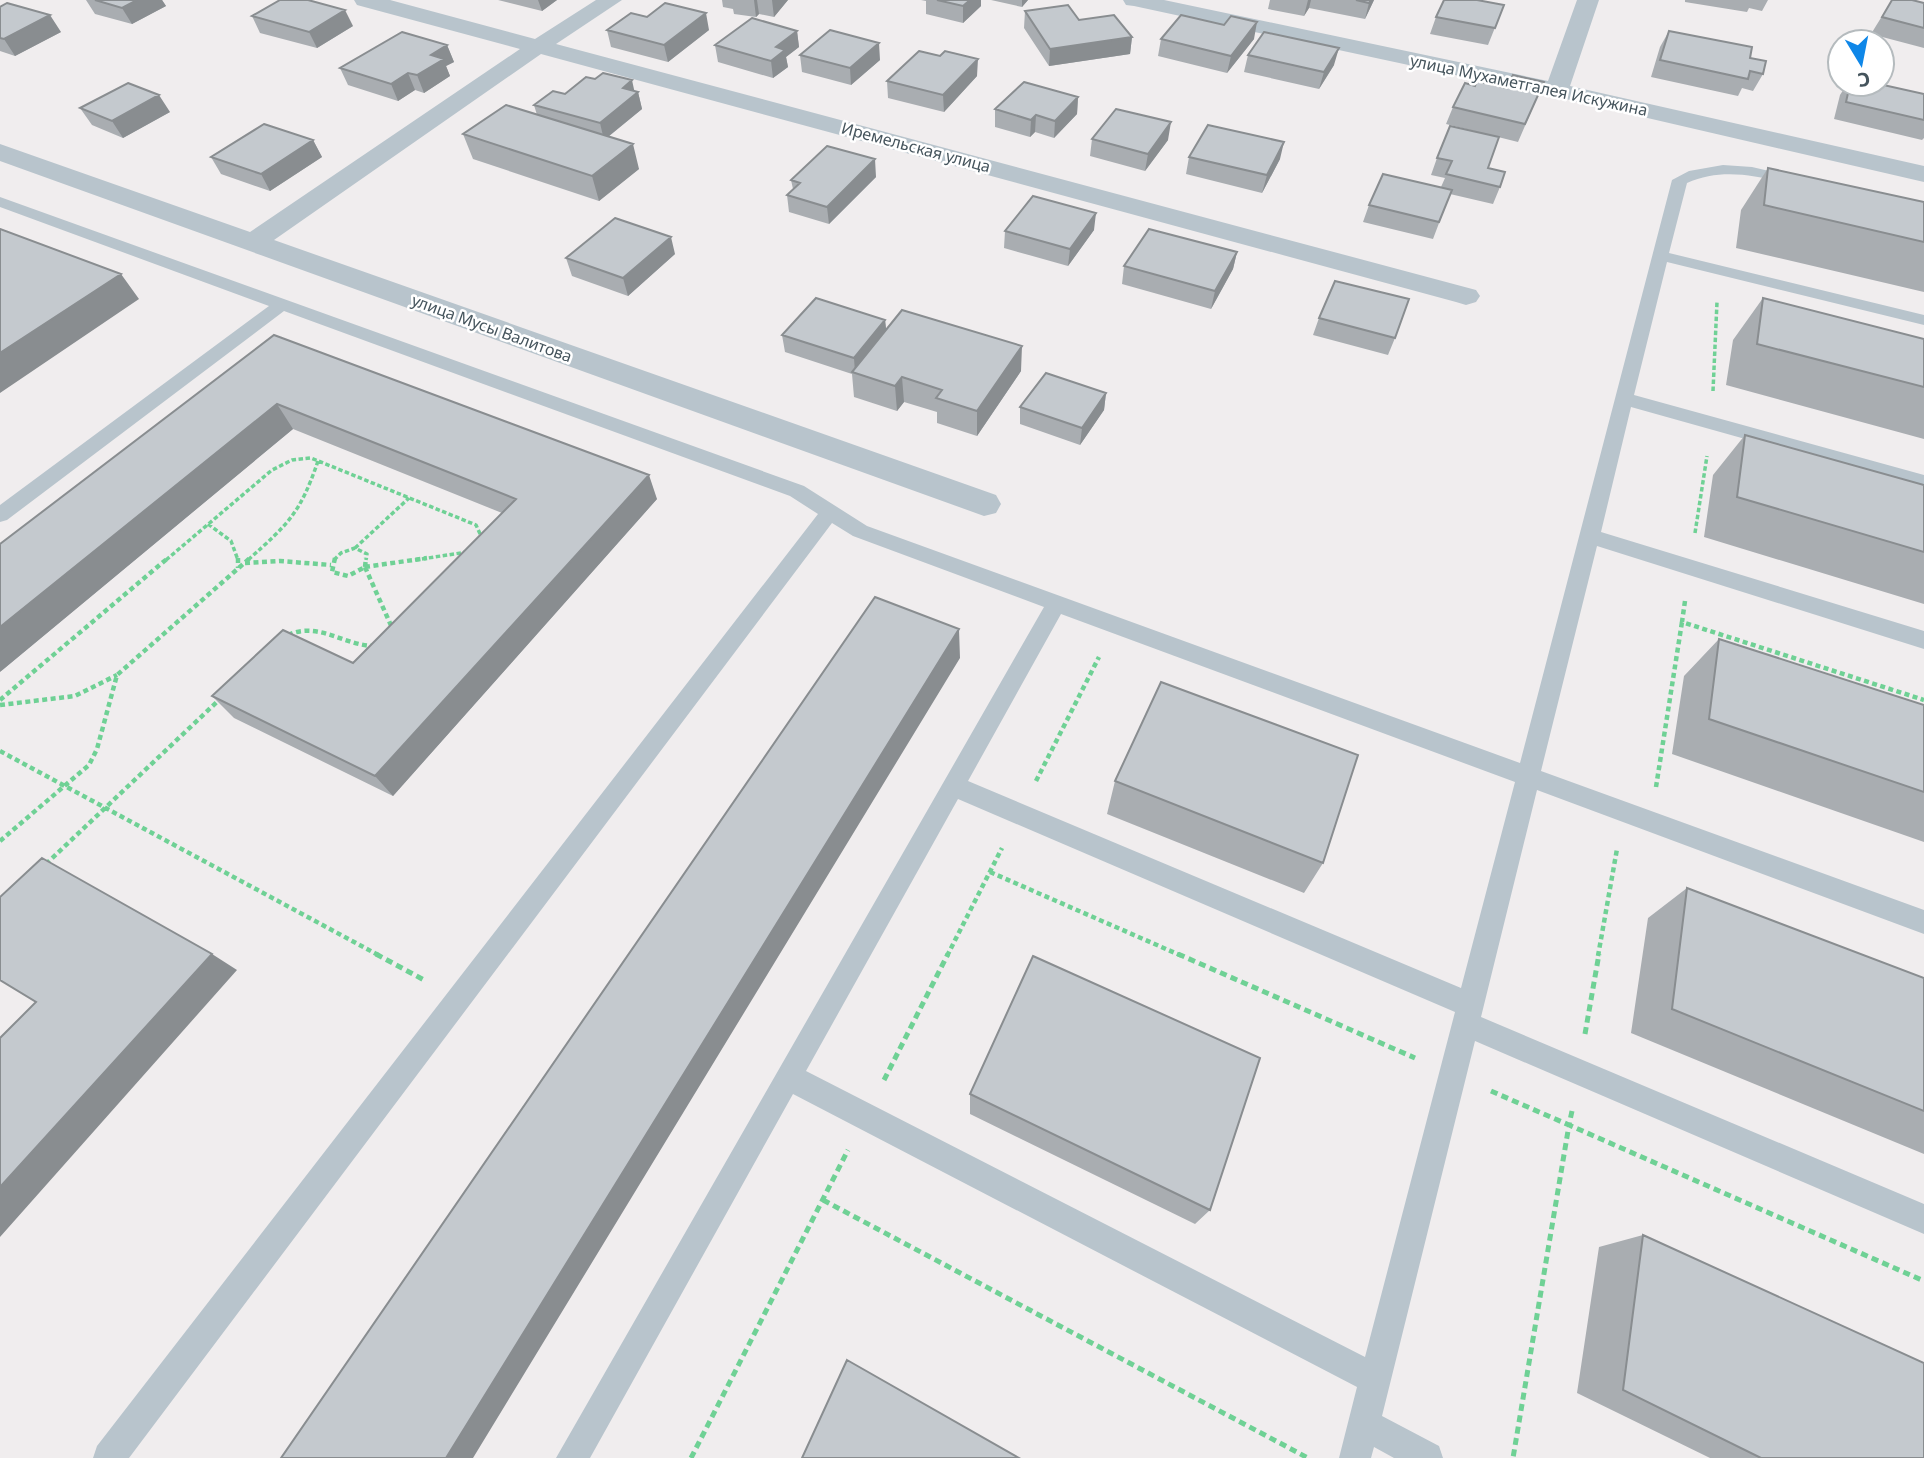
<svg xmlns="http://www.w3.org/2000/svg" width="1924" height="1458" viewBox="0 0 1924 1458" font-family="'Noto Sans',sans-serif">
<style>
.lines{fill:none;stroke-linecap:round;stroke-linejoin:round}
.path-far2{stroke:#6fd195;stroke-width:3.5;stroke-dasharray:4.5 2.5;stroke-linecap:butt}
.path-far1{stroke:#6fd195;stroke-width:4.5;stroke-dasharray:5 3.5;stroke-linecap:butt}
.path{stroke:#6fd195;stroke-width:5;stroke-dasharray:7 4.5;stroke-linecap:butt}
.service{fill:#b8c4cc;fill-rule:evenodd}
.minor{fill:#b8c4cc;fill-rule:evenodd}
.wall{fill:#a9adb1}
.shaded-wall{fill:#898d90}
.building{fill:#c4c9ce;stroke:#898d90;stroke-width:2}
.labels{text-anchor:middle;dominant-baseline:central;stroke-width:5;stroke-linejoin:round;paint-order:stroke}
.far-street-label{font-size:16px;fill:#45545c;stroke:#fff}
</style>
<rect width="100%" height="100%" fill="#f0edee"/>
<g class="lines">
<!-- path-far2 -->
<path class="path-far2" d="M1713,391L1717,302
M208,524L231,541L238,560
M1695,533L1707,456
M355,548L409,498
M166,560L272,470L292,460L311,458L476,525L482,538
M248,560C288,524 300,514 318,461
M334,560L341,553L355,548L367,554L366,560
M415,560L467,552"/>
<!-- path-far1 -->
<path class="path-far1" d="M238,558V568
M335,558L332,572L348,576L365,567
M245,563L280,561L331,565
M365,567L393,630
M365,567L366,558
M365,567L427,558
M1685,601L1682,622L1924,700
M288,635C319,621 344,646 375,646
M0,700L168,558
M0,705L75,696L117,675
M0,751L380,956
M1036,781L1099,657
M1656,787L1682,622
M0,841L89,765L97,749L117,675L250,558
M46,864L220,699
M990,872L1182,956
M947,956L1002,848
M1598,956L1617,849"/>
<!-- path -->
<path class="path" d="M376,954L424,980
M1178,954L1415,1058
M1585,1034L1599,954
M884,1080L948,954
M1491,1091L1569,1125L1513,1458
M1572,1111L1569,1125L1924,1281
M823,1200L1308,1458
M691,1458L848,1150"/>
<!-- service -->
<path class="service" d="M1723,165L1752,167L1800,178L1803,181L1795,186C1759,176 1723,167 1687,183L1669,253L1924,315V325L1667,262L1634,395L1924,475V489L1631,407L1601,532L1924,631V649L1597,546L1541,771L1924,910V934L1537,790L1481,1017L1924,1204V1234L1475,1041L1382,1416L1439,1446L1443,1458H1394L1374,1447L1371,1458H1339L1357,1387L793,1094L590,1458H556L1044,607L853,536L832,523L129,1458H93L97,1446L818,514L790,496L284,311L7,520L0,522V505L269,306L0,207V197L804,486L867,526L1520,763L1672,180L1689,171ZM1061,614L1515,782L1461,988L968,781ZM958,799L1455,1012L1365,1357L806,1071Z"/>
<!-- minor -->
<path class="minor" d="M354,0H390L535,39L596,0H622L556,44L1476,290L1480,296L1476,302L1466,305L1456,302L541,54L274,240L996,495L1001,504L996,513L984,516L0,161V144L250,232L520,49L357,5Z
M1123,0H1164L1548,81L1577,0H1599L1570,86L1924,166V182L1557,97L1134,6L1126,5Z"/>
</g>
<!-- wall -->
<path class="wall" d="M86,0H162L166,6L132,24L95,14Z
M498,0H557L542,11Z
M722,0H788L774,17L759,14L756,17L734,14L733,9L723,7Z
M921,0H981V6L963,23L926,14V1Z
M991,0H1028L1022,7Z
M1270,0H1374L1365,19L1309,8L1304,16L1268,9Z
M1685,0H1768L1762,11L1749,8L1747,12L1685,2Z
M1892,0L1924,3V48L1871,34Z
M1504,5L1488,45L1430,34L1436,17Z
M0,7L61,32L15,56L0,51Z
M1025,11L1079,20L1132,37L1130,54L1049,66L1024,28Z
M252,16L353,26L317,48L260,33Z
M607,30H709L668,62L611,47Z
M797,31L799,47L786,57L788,67L773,78L718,62L715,45Z
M1669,31L1750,58L1763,74L1753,91L1742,88L1738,96L1651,77L1660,47Z
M1161,39H1254L1227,73L1158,56Z
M447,45L454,62L446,66L450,76L424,93L415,90L398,101L348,85L340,68Z
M800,55L880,60L851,85L802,72Z
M1248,55L1334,65L1319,89L1244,72Z
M940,56L977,76L944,112L888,98L887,81Z
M1544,82L1518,142L1446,124L1453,107L1475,86L1507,88Z
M1847,84H1879L1924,94V138L1922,140L1834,119L1840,95Z
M634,91L638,92L642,109L608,137L639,169L599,201L473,159L463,134L537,115L534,105Z
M1078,97L1077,114L1054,138L1035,132L1030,137L995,127V109Z
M80,108L170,112L123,138L92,125Z
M1092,139L1168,140L1145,171L1090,156Z
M313,140L322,157L270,191L221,174L211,157Z
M1189,157L1280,159L1262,193L1186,174Z
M1437,158L1488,168L1500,187L1493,204L1450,194L1433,239L1363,222L1369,205L1441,187L1445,178L1431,175Z
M1768,168L1924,202V292L1736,248L1741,210Z
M876,177L829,224L789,212L787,195L793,189L791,180Z
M1094,230L1068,266L1004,248L1005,231Z
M1237,252L1233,269L1211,309L1122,284L1124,266Z
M675,254L628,296L572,276L566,258Z
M1763,298L1924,339V439L1726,385L1733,340Z
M1319,318L1395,338L1388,355L1313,335Z
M885,320L886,329L1021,371L977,436L937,423V412L904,402L897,411L854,397L852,374L785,352L782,335Z
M274,335L657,499L393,796L234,718L212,696L353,663L502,513L293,429L0,672Z
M1106,393L1104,410L1080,445L1020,424V407Z
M1745,435L1924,485V604L1704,537L1713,475Z
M1719,639L1924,705V842L1672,754L1684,676Z
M1115,781L1323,863L1304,893L1107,814Z
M1687,888L1924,978V1154L1631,1033L1648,918Z
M970,1094L1210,1210L1195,1224L970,1114Z
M1643,1235L1924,1458H1710L1577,1393L1599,1247Z"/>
<!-- shaded-wall -->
<path class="shaded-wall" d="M137,0H162L166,6L132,24L122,8Z
M538,0H557L542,11Z
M754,0H757L759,14L756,17Z
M772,0H788L774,17Z
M970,0H981V6L963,23V6Z
M1022,0H1028L1022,7Z
M1308,0H1311L1309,8L1304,16Z
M1371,0H1374L1365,19L1369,3Z
M345,10L353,26L317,48L309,32Z
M706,13L709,30L668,62L664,45Z
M50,15L61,32L15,56L4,39Z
M1257,22L1254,39L1227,73L1231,56Z
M797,31L799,47L786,57L788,67L773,78L771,61L776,47Z
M1132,37L1130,54L1049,66L1050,49Z
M879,43L880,60L851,85L850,68Z
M447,45L454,62L446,66L450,76L424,93L417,75L431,55Z
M1339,48L1334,65L1319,89L1324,72Z
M978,59L977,76L944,112L943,95Z
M408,73L415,90L398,101L391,84Z
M632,80L635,94L638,92L642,109L604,140L600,123L623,88Z
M159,95L170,112L123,138L112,121Z
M1078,97L1077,114L1054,138L1055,121Z
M1036,115L1035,132L1030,137L1031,120Z
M1171,122L1168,140L1145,171L1148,154Z
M313,140L322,157L270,191L261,174Z
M1284,142L1280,159L1262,193L1267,175Z
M633,144L639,169L599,201L592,176Z
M875,159L876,177L829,224L827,207Z
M1096,213L1094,230L1068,266L1070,249Z
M671,237L675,254L628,296L623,278Z
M1237,252L1233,269L1211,309L1215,291Z
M121,274L139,299L0,393V353Z
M885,320L887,337L855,373L854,358Z
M1022,346L1021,371L977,436V411Z
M902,377L904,402L897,411L895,386Z
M1106,393L1104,410L1080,445L1082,428Z
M277,404L293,429L0,672V627Z
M649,475L657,499L393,796L375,776Z
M959,629L960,658L473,1458H446Z
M212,954L237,970L0,1237V1187Z"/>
<!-- building -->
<path class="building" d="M95,0H137L122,8Z
M280,0H308L345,10L309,32L252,16Z
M937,0H970L963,6Z
M1356,0H1371L1369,3Z
M1444,0H1477L1504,5L1495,28L1436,17Z
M1892,0H1912L1924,3V28L1882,17Z
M7,3L50,15L4,39L0,38V7Z
M665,3L706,13L664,45L607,30L631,13L647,17Z
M1068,5L1079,20L1114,15L1132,37L1050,49L1025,11Z
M1181,15L1224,25L1231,16L1257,22L1231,56L1161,39Z
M752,18L797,31L776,47L785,50L771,61L715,45Z
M830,30L879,43L850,68L800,55Z
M1669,31L1752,47L1750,58L1766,61L1763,74L1750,71L1748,79L1660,60Z
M402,32L447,45L431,55L444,59L417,75L408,73L391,84L340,68Z
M1264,32L1339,48L1324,72L1248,55Z
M919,51L940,56L945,51L978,59L943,95L887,81Z
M603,73L632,80L623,88L638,92L600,123L534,105L553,91L565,94L586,77L595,79Z
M1513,75L1544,82L1525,124L1453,107L1465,83L1475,86L1477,81L1507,88Z
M1024,82L1078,97L1055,121L1036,115L1031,120L995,109Z
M128,83L159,95L112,121L80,108Z
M1850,84H1879L1924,94V120L1846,102Z
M506,105L633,144L592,176L463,134Z
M1116,109L1171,122L1148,154L1092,139Z
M264,124L313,140L261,174L211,157Z
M1208,125L1284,142L1267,175L1189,157Z
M1450,126L1499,137L1488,168L1505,172L1500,187L1446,174L1452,161L1437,158Z
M827,146L875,159L827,207L787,195L800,183L791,180Z
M1768,168L1924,202V242L1764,205Z
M1383,174L1452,190L1439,222L1369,205Z
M1033,196L1096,213L1070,249L1005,231Z
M615,218L671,237L623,278L566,258Z
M0,229L121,274L0,353Z
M1149,229L1237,252L1215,291L1124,266Z
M1335,281L1409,299L1395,338L1319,318Z
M816,298L885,320L854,358L782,335Z
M1763,298L1924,339V387L1757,344Z
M902,310L1022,346L977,411L936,398L942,390L902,377L895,386L852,372Z
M274,335L649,475L375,776L212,696L283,630L353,663L516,499L277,404L0,627V544Z
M1046,373L1106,393L1082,428L1020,407Z
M1745,435L1924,485V552L1737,497Z
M875,597L959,629L446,1458H281Z
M1719,639L1924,705V792L1709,719Z
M1161,682L1358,755L1323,863L1115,781Z
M42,858L212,954L0,1187V1038L36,1002L0,980V897Z
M1687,888L1924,978V1111L1672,1009Z
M1033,956L1260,1058L1210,1210L970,1094Z
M1643,1235L1924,1363V1458H1761L1623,1390Z
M847,1360L1019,1458H802Z"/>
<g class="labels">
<!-- far-street labels -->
<g class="far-street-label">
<text transform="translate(1529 85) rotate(12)">улица Мухаметгалея Искужина</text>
<text transform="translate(916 147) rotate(15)">Иремельская улица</text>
<text transform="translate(492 328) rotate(20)">улица Мусы Валитова</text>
</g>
</g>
<!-- north arrow -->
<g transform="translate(1861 63) rotate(170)"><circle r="33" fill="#ffffff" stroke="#b5bbbe" stroke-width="2"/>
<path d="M0-5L12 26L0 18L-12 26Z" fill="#0f87e8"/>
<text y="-10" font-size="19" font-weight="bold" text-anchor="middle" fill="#45545c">С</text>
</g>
</svg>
